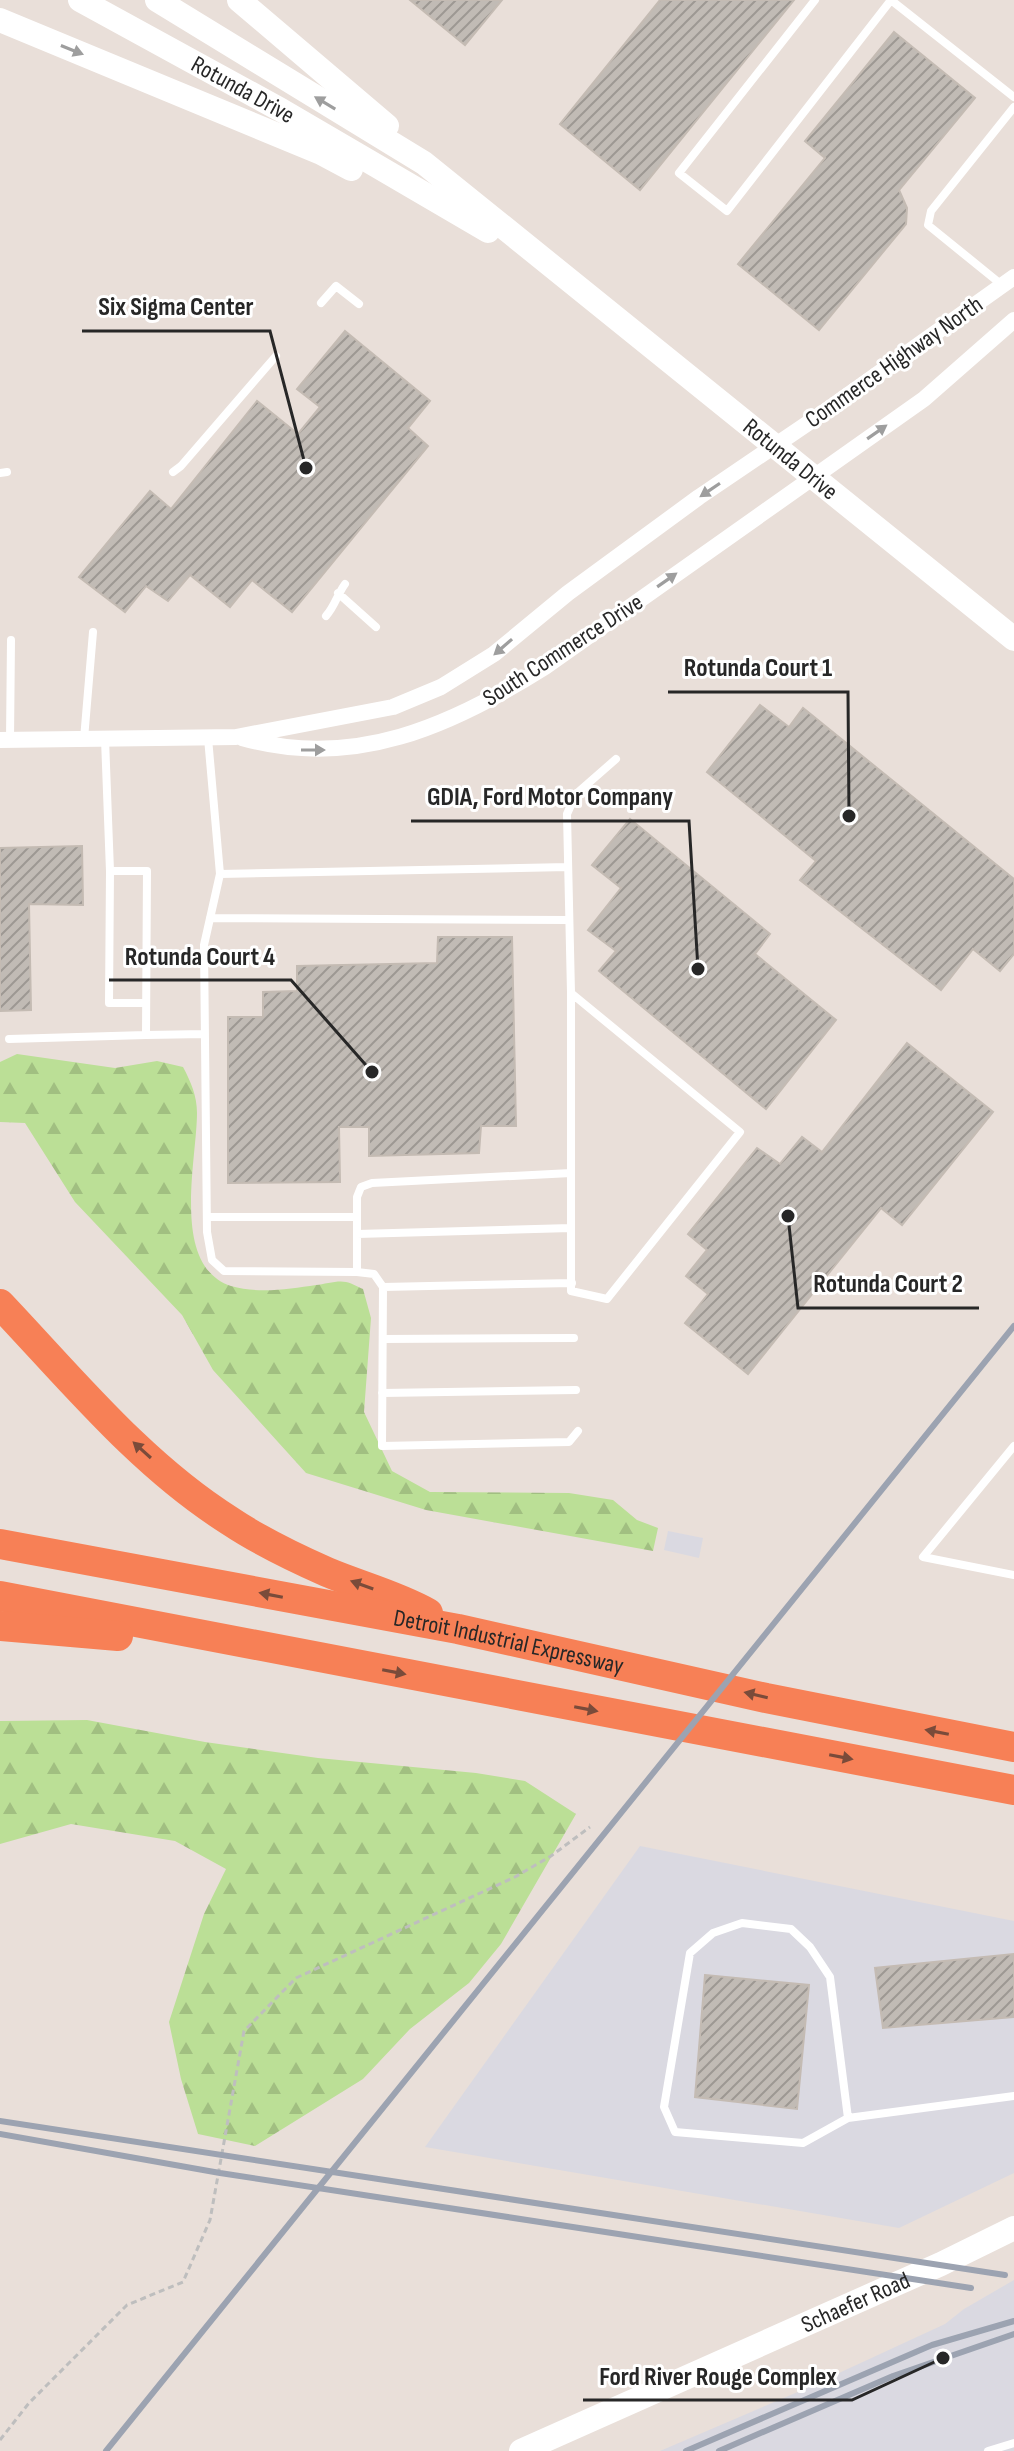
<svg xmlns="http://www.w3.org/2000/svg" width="1014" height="2451" viewBox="0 0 1014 2451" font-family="'Sofia Sans Condensed',sans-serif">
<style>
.industrial{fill:#dad9e1}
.forest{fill:url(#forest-firs)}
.building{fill:url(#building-hatch);stroke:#c4bbb3;stroke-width:2}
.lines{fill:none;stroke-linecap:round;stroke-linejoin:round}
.path{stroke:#bebebe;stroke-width:3;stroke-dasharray:6 4;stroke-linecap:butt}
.service{stroke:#fff;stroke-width:8}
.minor{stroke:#fff;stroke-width:16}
.secondary{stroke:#fff;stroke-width:24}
.motorway{stroke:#f78056;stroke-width:30}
.rail{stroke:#9ca3b1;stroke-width:6}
.oneway{fill:#9e9e9e}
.oneway2{fill:#7a4b3a}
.labels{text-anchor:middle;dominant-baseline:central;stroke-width:6;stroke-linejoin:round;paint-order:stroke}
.street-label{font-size:24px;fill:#272727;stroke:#fff}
.leader{fill:none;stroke:#272727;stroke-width:3}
.callout-dot{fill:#272727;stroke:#fff;stroke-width:3}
.callout-label{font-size:26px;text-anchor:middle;font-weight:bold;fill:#272727;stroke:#fff;stroke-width:6;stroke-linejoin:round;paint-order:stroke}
</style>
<defs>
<pattern id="forest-firs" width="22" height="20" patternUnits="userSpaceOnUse" patternTransform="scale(2)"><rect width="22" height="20" fill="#bbdf96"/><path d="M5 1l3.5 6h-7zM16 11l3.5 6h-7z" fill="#a1bf81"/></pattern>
<pattern id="building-hatch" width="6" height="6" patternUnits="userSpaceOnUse" patternTransform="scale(2)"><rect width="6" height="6" fill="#c1bbb5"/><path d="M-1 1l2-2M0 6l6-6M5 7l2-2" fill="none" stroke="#9d9893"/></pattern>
</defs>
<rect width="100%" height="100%" fill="#e9dfd9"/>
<!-- industrial -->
<path class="industrial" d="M668,1531L703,1538L699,1558L664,1550Z
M640,1846L1014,1921V2173L899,2228L425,2147Z
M1014,2280V2451H660L800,2391L945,2324L964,2309Z"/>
<!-- forest -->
<path class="forest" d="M17,1054L115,1068L157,1061L183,1067C191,1082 197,1096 197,1113C197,1160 170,1266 231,1286C258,1294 290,1289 316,1285C325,1284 338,1280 346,1282C352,1283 358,1287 363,1289L371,1318L364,1412L392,1471L430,1492L569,1493L613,1500L637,1520L658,1528L653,1551L426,1510L306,1473L213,1370L182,1315L75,1202L25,1123L0,1122V1062Z
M87,1720L205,1742L318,1758L476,1773L525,1781L576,1814L501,1944L469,1983L410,2029L363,2079L255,2146L198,2134L181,2079L169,2022L204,1914L226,1869L175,1841L71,1824L0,1844V1721Z"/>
<!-- building -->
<path class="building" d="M410,0H502L465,45Z
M660,0H794L640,190L560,124Z
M894,32L975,98L899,190L907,208L906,224L819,330L738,264L825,158L805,141Z
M345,331L430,401L408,428L428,446L292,612L252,580L230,607L190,575L168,601L146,586L125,612L79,577L150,491L171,509L257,401L298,434L320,407L297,389Z
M760,705L789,727L803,708L1014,879V954L1000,971L973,949L941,990L800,880L816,861L707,772Z
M630,819L770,934L755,954L836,1020L766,1109L599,971L616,951L588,930L621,888L592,865Z
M82,846L83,905L29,904L31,1010L0,1011V848Z
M438,937H512L516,1126H481L479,1153L369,1156V1127H339L340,1182L228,1183V1017H263V992L297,991V966L437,963Z
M907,1043L993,1112L902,1225L881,1208L748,1374L685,1323L708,1294L686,1276L707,1250L688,1234L757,1148L780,1164L802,1137L822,1152Z
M1014,1954V2017L883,2028L875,1968Z
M705,1975L809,1985L797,2109L695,2097Z"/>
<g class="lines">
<!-- path -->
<path class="path" d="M0,2440L29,2403L127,2305L183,2282L210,2220L244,2031L296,1978L515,1877L551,1856L590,1827"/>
<!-- service -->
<path class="service" d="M815,0L679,173L727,211L891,0
M891,0L1014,97
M1002,285L928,225L931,211L1014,107
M321,303L336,286L359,304
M173,472L181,466L276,356
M0,473L7,472
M338,593L376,627
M326,616C335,606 337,595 345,584
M208,738L220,874L568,867
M10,739L11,640
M84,739L93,632
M105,739L110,871H147L146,1035L205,1034
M110,871L109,1003H146
M220,874L204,945L207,1232L212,1260L224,1271L357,1272L374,1274L383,1287L382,1446L569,1442L578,1431
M210,918L569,920
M571,993V1291L607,1299L740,1132L571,993L567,814L576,794L616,759
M9,1039L146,1035
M207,1217H357
M357,1234L571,1228
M357,1272V1197L361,1187L372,1183L571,1173
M383,1287L572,1283
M383,1339L574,1338
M382,1393L576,1390
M1014,1446L923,1557L1014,1575
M848,2118L830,1977L810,1947L791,1929L742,1923L713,1933L690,1953L664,2107L675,2132L803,2143L848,2118L1014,2096
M988,2451L1014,2443"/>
<!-- minor -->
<path class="minor" d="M242,738C354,770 451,726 545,667L924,399L1014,320
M0,740L236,737L393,707L441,687L494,654L568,593L699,497L820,415L1014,277"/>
<!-- secondary -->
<g class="secondary">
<path id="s1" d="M80,0L281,110L488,231"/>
<path id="s2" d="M157,0L424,163L1014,639"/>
<path d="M239,0L387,126"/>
<path d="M0,20L321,153L351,169"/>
<path id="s3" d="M521,2451L941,2264L1014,2228"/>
</g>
<!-- motorway -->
<g class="motorway">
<path d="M0,1304C72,1380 141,1465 230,1521C260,1541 293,1557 327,1572C360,1586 396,1595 428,1613"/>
<path id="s4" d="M0,1544L458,1629L766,1698L1014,1747"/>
<path d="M0,1596L1014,1790"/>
<path d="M0,1626L118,1636"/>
</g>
<!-- rail -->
<path class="rail" d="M0,2121L1005,2275
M0,2134L220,2173L971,2288
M106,2451L1014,1326
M686,2451L932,2345L1014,2321
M719,2451L893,2376L1014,2334"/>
</g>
<!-- one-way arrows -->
<defs><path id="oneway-solid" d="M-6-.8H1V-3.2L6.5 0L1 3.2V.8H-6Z" transform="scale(2)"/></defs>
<g class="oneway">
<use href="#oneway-solid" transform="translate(72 50) rotate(22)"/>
<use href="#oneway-solid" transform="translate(325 103) rotate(-149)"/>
<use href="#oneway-solid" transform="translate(877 432) rotate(-35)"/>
<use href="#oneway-solid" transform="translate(710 490) rotate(146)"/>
<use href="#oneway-solid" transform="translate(667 580) rotate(-35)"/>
<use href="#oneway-solid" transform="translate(503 647) rotate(139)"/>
<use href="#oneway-solid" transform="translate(313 750)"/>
</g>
<g class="oneway2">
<use href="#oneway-solid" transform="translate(142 1450) rotate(-138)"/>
<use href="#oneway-solid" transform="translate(362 1585) rotate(-160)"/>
<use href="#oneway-solid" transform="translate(271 1595) rotate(-169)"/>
<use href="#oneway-solid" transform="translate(394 1672) rotate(11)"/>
<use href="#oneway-solid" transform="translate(756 1695) rotate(-167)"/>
<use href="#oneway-solid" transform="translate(586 1709) rotate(11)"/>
<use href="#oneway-solid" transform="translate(937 1732) rotate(-169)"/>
<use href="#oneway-solid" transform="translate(841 1757) rotate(11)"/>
</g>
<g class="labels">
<!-- street labels -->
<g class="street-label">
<text stroke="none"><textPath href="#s1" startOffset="186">Rotunda Drive</textPath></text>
<text transform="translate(894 362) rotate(-35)">Commerce Highway North</text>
<text stroke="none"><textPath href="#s2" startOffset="784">Rotunda Drive</textPath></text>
<text transform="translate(563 650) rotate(-33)">South Commerce Drive</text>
<text stroke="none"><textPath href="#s4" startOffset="518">Detroit Industrial Expressway</textPath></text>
<text stroke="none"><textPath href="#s3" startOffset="366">Schaefer Road</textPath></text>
</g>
</g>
<!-- callouts -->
<path class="leader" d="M306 468L270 331H82M849 816L848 692H668M698 969L689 821H411M372 1072L291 980H109M788 1216L798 1308H979M943 2358L852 2400H583"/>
<g class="callout-dot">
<circle cx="306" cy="468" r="8"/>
<circle cx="849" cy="816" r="8"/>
<circle cx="698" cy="969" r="8"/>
<circle cx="372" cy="1072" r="8"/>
<circle cx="788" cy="1216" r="8"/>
<circle cx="943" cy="2358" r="8"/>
</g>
<g class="callout-label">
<text x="176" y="315">Six Sigma Center</text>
<text x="758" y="676">Rotunda Court 1</text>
<text x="550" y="805">GDIA, Ford Motor Company</text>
<text x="200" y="965">Rotunda Court 4</text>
<text x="888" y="1292">Rotunda Court 2</text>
<text x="718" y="2385">Ford River Rouge Complex</text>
</g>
</svg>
